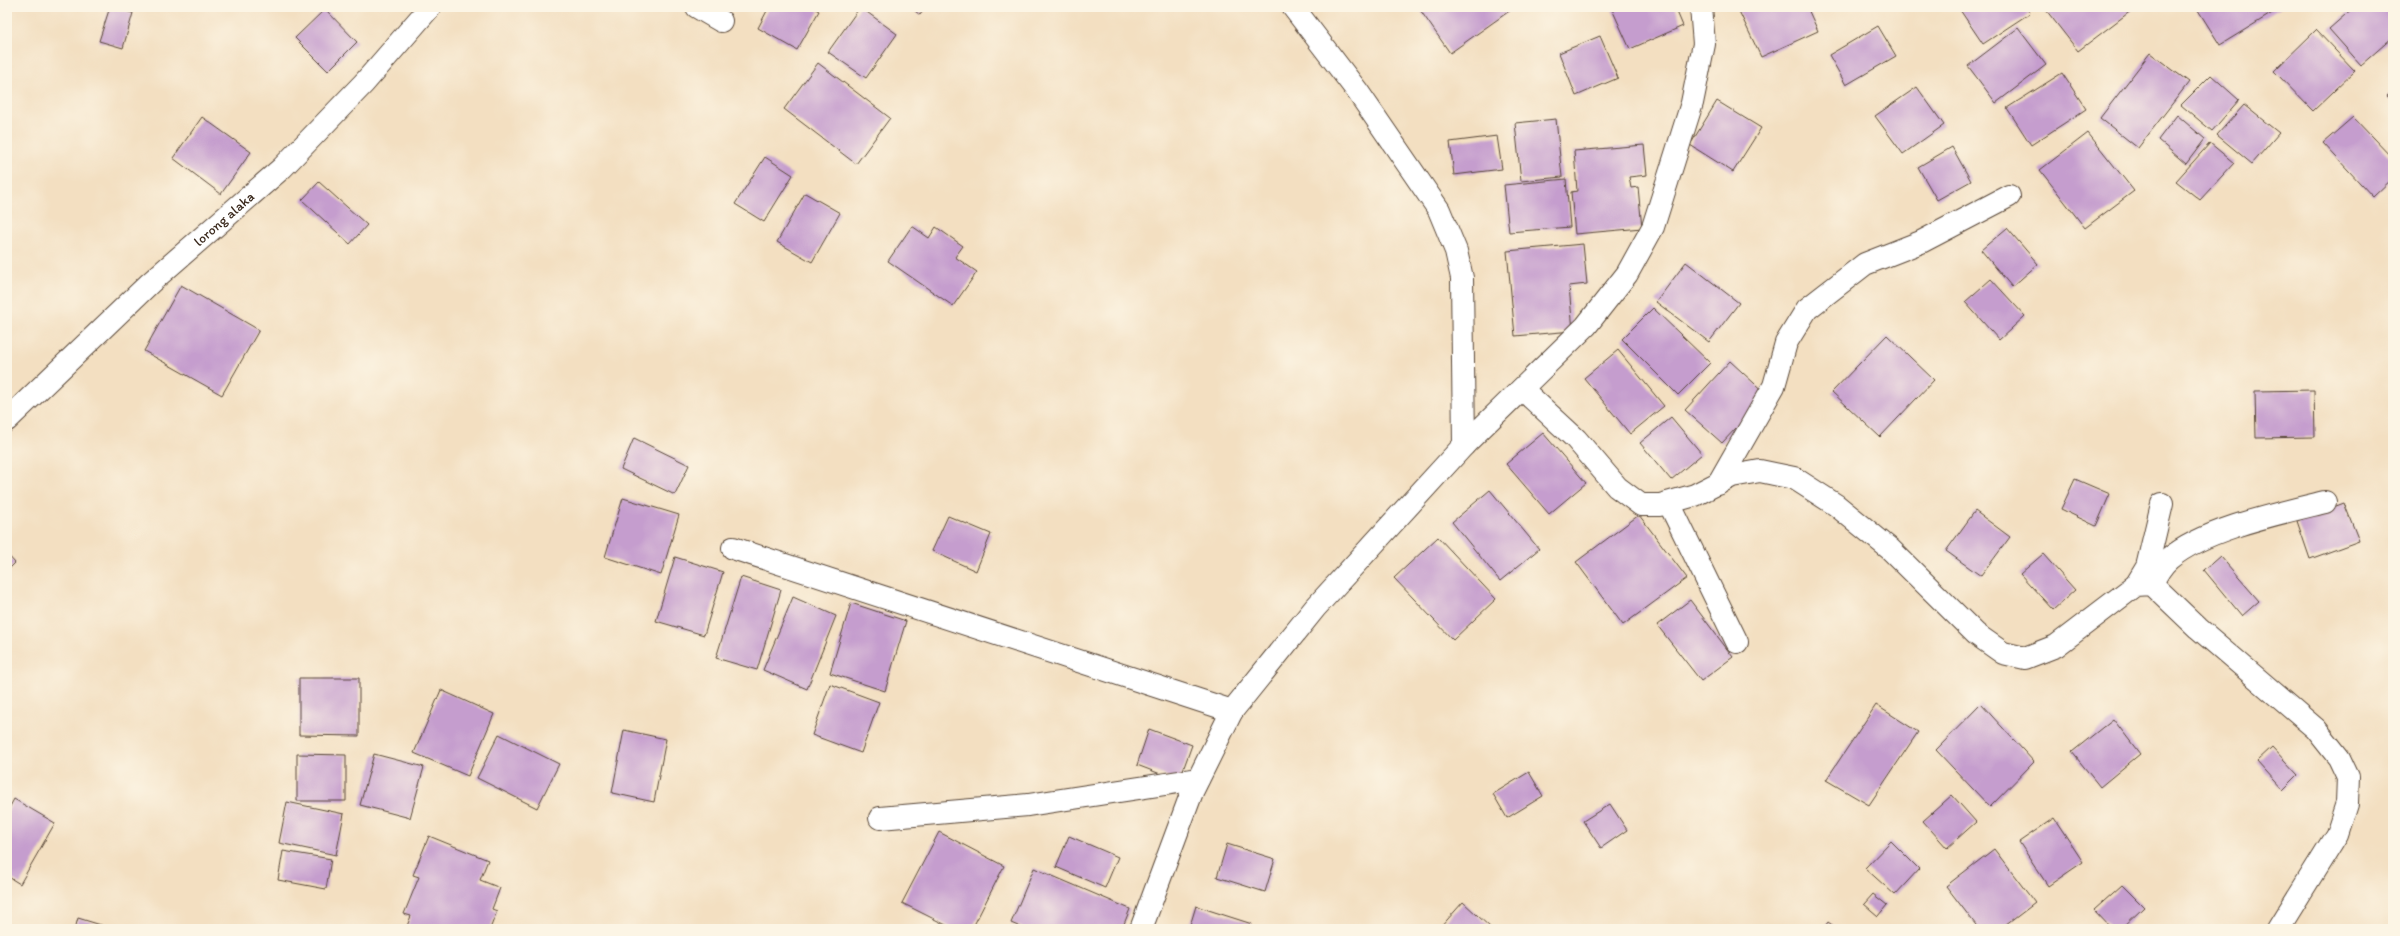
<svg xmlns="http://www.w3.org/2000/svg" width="2400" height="936" viewBox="0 0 2400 936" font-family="Itim,sans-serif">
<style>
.building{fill:#c59dce}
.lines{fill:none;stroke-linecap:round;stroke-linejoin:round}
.minor-casing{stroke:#574536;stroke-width:24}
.minor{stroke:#fff;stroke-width:22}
.labels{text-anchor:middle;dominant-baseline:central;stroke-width:3;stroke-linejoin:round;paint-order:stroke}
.street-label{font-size:14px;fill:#3b2a1e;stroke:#fcf5e5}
</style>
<rect width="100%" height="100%" fill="#fcf5e5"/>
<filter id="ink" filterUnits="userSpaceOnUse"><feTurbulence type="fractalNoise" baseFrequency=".025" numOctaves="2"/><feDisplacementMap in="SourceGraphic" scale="8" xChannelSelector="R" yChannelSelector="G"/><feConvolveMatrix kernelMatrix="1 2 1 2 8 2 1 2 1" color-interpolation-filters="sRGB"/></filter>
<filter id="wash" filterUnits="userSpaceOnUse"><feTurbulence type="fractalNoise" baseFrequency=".012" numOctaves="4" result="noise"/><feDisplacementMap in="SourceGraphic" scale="16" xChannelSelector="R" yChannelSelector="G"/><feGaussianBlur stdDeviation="0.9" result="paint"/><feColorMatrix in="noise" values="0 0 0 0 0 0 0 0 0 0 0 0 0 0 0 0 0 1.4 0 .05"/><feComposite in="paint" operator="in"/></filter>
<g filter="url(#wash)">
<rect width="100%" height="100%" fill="#f3dfc1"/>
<g id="blocks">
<!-- building -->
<path class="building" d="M110,7L133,13L123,48L99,41Z
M769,7H812L819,11L797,50L758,28Z
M860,7L897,34L866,78L828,52Z
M910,7H926L920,15Z
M1418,7H1515L1450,53Z
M1611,7H1675L1683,26L1630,49Z
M1737,7H1807L1818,31L1761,57Z
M1958,7H2026L2030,13L1983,44Z
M2050,7H2136L2078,51L2046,10Z
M2196,7H2282L2220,45Z
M2354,7H2385L2393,16V37L2361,65L2329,29Z
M325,9L357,42L328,71L295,38Z
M1878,26L1896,56L1846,85L1829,55Z
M2018,28L2046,65L1996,103L1968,66Z
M2316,30L2355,71L2313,111L2274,71Z
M1600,36L1618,78L1576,96L1559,53Z
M2150,53L2189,82L2138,148L2100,118Z
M818,63L890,118L856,164L784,109Z
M2062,73L2086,109L2031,145L2007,108Z
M2211,75L2239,100L2212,131L2181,105Z
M1917,87L1944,125L1903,154L1875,116Z
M2393,90V102L2387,96Z
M1717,101L1761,128L1733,172L1690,145Z
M2244,105L2279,133L2252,164L2217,135Z
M2177,115L2205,139L2186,164L2158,140Z
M202,117L251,152L221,194L173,158Z
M2353,117L2393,159V178L2373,197L2323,143Z
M1556,119L1562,177L1521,181L1515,123Z
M2088,133L2134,191L2085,228L2040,170Z
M1497,136L1502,169L1454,175L1450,142Z
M2210,143L2234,163L2200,200L2176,181Z
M1644,145L1647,175L1629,177L1631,188L1638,187L1642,228L1575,234L1571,192L1577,191L1574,151Z
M1952,147L1971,181L1937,200L1918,167Z
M765,157L793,175L764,222L735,204Z
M1566,179L1570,227L1509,232L1504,185Z
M319,182L367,225L350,244L302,200Z
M805,193L840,213L812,262L777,242Z
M912,226L929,238L936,227L963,246L955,257L977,272L953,306L888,261Z
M2007,228L2038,264L2012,287L1981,250Z
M1583,244L1587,284L1569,286L1573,331L1515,336L1507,251Z
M1686,262L1739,303L1709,342L1656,302Z
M1991,279L2025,316L1999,340L1965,302Z
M181,285L259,330L222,395L144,351Z
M1653,308L1710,363L1678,395L1622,339Z
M1887,335L1934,380L1880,437L1832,392Z
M1618,350L1664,406L1630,434L1584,378Z
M1730,361L1767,395L1722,443L1685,410Z
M2314,390L2315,437L2256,438L2255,391Z
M1671,417L1702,454L1671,480L1640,443Z
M1543,433L1586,483L1549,514L1506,464Z
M634,438L689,465L675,495L621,469Z
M2075,479L2110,494L2096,526L2061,509Z
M1490,490L1539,549L1500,581L1452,522Z
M623,498L679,515L661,575L605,557Z
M2344,503L2359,541L2310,559L2297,521Z
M1975,511L2010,537L1981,576L1946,551Z
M1639,515L1687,578L1623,625L1576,562Z
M948,516L991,534L976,571L932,551Z
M1438,537L1496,599L1453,640L1394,578Z
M7,554L15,563L7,571Z
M2043,554L2075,590L2053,610L2020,574Z
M2220,556L2259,601L2242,616L2204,570Z
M675,557L723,572L704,635L656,621Z
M741,577L781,590L757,670L716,658Z
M793,597L836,616L807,689L763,670Z
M1690,600L1733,657L1701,681L1657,625Z
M851,603L906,621L885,691L830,673Z
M299,678H359V736L299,735Z
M830,684L879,702L861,753L812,735Z
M441,690L494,714L468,776L414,753Z
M1981,704L2034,762L1990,807L1936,750Z
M1876,705L1918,732L1869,805L1826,780Z
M2113,719L2140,754L2100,787L2072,752Z
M1149,729L1192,745L1179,781L1137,765Z
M624,730L666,739L654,802L612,793Z
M499,734L559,764L537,808L477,778Z
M2272,747L2298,775L2283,790L2257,761Z
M297,754L346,755V801H297Z
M374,754L424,767L410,818L360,805Z
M1529,772L1543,796L1507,818L1493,794Z
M1952,795L1976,822L1947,848L1923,821Z
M14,799L55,823L20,884L7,876V812Z
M287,802L344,814L336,855L279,843Z
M1610,804L1627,830L1601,848L1583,821Z
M2054,818L2083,862L2048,886L2019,842Z
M939,832L1004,866L972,929H954L902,903Z
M429,836L488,860L480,880L500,888L492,909L497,911L490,929H415L407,926L411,916L404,914L419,877L413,875Z
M1069,836L1118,857L1105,888L1056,867Z
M1891,841L1919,869L1895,895L1865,868Z
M1227,844L1275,859L1265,892L1217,877Z
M1994,849L2035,903L2001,929H1979L1946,886Z
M283,851L331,859L326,889L278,880Z
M1034,868L1130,909L1122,929H1025L1011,923Z
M2122,885L2144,907L2121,929H2112L2094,910Z
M1873,894L1887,905L1878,916L1864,904Z
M1463,902L1491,928L1490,929H1439Z
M1196,906L1252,924L1250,929H1189Z
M78,918L114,929H75Z
M1828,922L1838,929H1823Z"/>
</g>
</g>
<g filter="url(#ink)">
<use href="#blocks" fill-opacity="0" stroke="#574536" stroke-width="1"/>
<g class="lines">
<defs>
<g id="minor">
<path d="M697,7L721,21"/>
<path d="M1293,7L1358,92L1439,210L1456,251L1462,278L1464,445"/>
<path d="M1522,389L1576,439L1617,487L1641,505H1660L1695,495L1732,476L1760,471L1794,478L1836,505L1890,549L1976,634L2003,653L2025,658L2056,646L2136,585L2152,584L2198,628L2316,729L2339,758L2348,777L2347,803L2337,834L2278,929"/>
<path id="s1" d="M7,420L150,283L282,168L364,83L430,7"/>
<path d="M1718,484L1774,386L1786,343L1807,309L1865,264L1921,242L2009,196"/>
<path d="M1669,503L1737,642"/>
<path d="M733,548L1232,711"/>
<path d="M2138,582L2147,567L2162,504"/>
<path d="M2152,584C2156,575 2161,566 2169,559C2204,529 2280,513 2325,502"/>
<path d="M880,818L1028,805L1198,779"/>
<path d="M1141,929L1192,792L1232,711L1315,608L1464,445L1586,326L1627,274L1653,227L1692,103L1704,44L1701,7"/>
</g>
</defs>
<!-- minor casing -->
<use href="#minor" class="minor-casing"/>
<!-- minor -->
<use href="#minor" class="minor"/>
</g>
</g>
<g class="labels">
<!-- street labels -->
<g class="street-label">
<text stroke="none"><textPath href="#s1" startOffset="296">lorong alaka</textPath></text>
</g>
</g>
<!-- margin -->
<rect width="2400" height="936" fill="none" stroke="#fcf5e5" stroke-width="24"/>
</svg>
